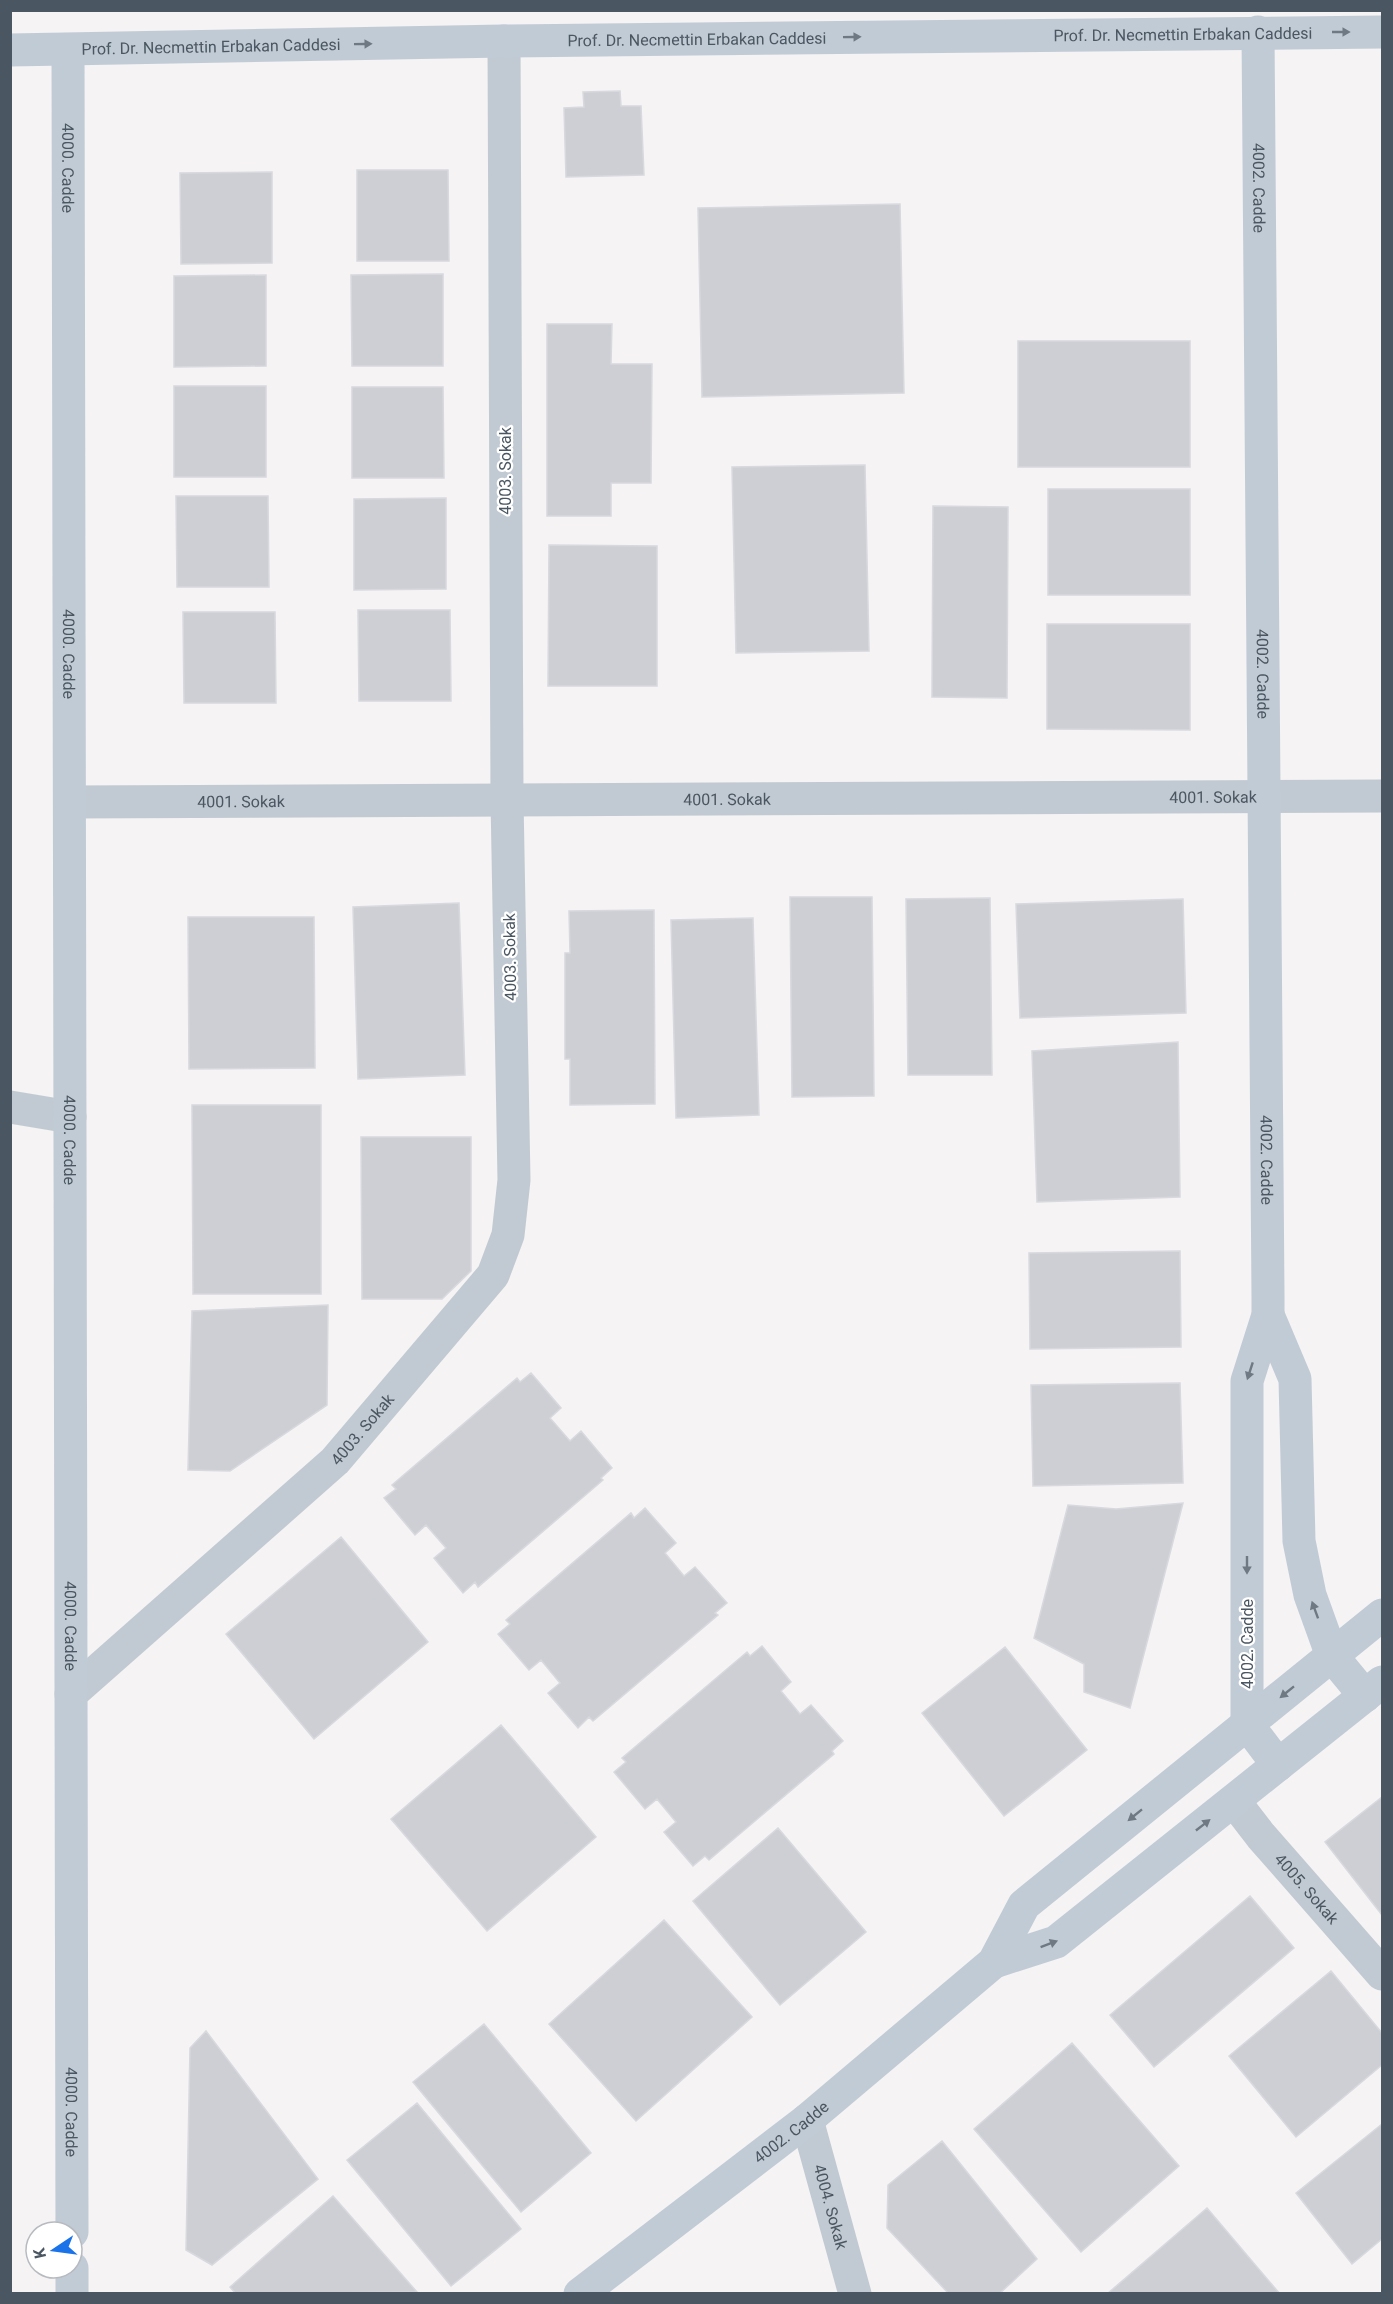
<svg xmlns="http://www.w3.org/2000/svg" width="1393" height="2304" viewBox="0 0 1393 2304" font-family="Roboto,sans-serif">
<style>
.building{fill:#cdcfd5;stroke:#d7d9de;stroke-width:1.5}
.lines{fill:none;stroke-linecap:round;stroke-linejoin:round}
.street{stroke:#c1cad2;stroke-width:33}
.secondary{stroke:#c1cbd6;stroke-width:33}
.oneway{fill:#6e7984}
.labels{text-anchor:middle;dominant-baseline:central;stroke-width:4.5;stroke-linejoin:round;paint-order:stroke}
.street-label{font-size:16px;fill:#4a5661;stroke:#fff}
</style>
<rect width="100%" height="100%" fill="#f5f3f3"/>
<!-- building -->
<path class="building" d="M620,91L621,106H641L644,175L566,177L564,108L584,107L583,92Z
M357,170H448L449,261H357Z
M272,172V263L181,264L180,173Z
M900,204L904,393L702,397L698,208Z
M443,274V366H352L351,275Z
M266,275V366L174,367V276Z
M547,324H612L611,364H652L651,483H611V516H547Z
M1018,341H1190V467H1018Z
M174,386H266V477H174Z
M352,387H443L444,478H352Z
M865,465L869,651L736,653L732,467Z
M1048,489H1190V595H1048Z
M176,496H268L269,587H177Z
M446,498V589L354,590V499Z
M933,506L1008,507L1007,698L932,697Z
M549,545L657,546V686H548Z
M358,610H450L451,701H359Z
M183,612H275L276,703H184Z
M1047,624H1190V730L1047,729Z
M790,897H872L874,1096L792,1097Z
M990,898L992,1075H908L906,899Z
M1183,899L1186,1013L1020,1018L1016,904Z
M459,903L465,1075L358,1079L353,907Z
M654,910L655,1104L570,1105V1059H565V953H570L569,911Z
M188,917H314L315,1068L189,1069Z
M753,918L759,1115L676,1118L671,920Z
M1178,1042L1180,1197L1037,1202L1032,1051Z
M192,1105H321V1294H193Z
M361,1137H471V1271L442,1299H362Z
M1180,1251L1181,1347L1030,1349L1029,1253Z
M328,1305L327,1405L230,1471L188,1470L192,1311Z
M531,1373L561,1408L550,1418L570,1441L581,1431L612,1468L601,1478L603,1480L478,1587L475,1582L463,1593L434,1558L446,1548L426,1525L415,1535L384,1498L396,1489L392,1485L517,1378L520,1382Z
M1180,1383L1183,1483L1033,1486L1031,1385Z
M1183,1503L1130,1708L1084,1692V1664L1034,1638L1068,1505L1116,1509Z
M645,1508L676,1543L665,1553L684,1576L695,1567L727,1603L715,1613L718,1615L593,1721L589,1717L578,1728L548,1693L560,1683L541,1660L529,1670L498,1634L510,1624L506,1620L631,1513L634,1518Z
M341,1537L428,1642L314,1739L226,1634Z
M762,1646L791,1682L781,1691L800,1714L811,1705L843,1741L832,1751L834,1754L709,1860L705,1856L693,1866L664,1832L676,1822L657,1799L645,1809L614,1772L626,1762L622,1758L747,1652L750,1656Z
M1005,1647L1087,1750L1004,1816L922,1713Z
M501,1725L596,1837L487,1931L391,1819Z
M1382,1797V1915L1325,1842Z
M778,1828L866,1932L780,2005L693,1901Z
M1250,1896L1294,1948L1154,2067L1110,2015Z
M664,1920L752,2017L636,2121L549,2024Z
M1331,1971L1382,2033V2065L1296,2137L1229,2056Z
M484,2024L591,2153L521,2212L413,2082Z
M206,2031L318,2179L212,2265L186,2250L190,2048Z
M1072,2043L1179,2166L1081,2252L974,2129Z
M417,2103L521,2229L451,2286L347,2160Z
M1382,2124V2239L1352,2264L1296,2193Z
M942,2141L1037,2259L999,2294H949L887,2228L888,2185Z
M333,2196L417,2292L236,2294L230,2287Z
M1207,2208L1280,2294H1107Z"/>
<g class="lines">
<!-- street -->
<g class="street">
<path id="s1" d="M70,802L1382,796"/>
<path d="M10,1107L70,1117"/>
<path id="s2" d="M71,1694L335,1461L493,1275L508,1235L514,1180L507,799L504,41"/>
<path id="s3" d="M1234,1801L1261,1836L1382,1974"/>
<path id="s4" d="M807,2120L855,2294"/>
</g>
<!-- secondary -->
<g class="secondary">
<path id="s5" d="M1258,32L1268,1296V1315L1247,1381V1724L1278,1765"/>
<path id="s6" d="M10,50L504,41L1382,32"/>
<path id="s7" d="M68,50L72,2232"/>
<path d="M1268,1315L1295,1379L1299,1541L1310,1595L1332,1656L1365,1696"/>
<path d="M994,1962L1056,1942L1382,1682"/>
<path d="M72,2268V2294"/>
<path id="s8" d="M580,2294L807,2120L994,1962L1024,1905L1382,1615"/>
</g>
</g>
<!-- one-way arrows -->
<defs><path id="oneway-solid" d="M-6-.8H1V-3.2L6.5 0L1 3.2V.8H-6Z" transform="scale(1.5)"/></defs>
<g class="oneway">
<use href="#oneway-solid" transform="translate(1341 32)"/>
<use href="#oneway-solid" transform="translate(852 37) rotate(-1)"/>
<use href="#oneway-solid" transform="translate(363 44) rotate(-1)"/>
<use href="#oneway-solid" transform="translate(1250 1371) rotate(108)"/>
<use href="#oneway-solid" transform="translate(1247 1565) rotate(90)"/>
<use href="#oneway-solid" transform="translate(1315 1610) rotate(-110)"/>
<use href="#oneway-solid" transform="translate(1287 1692) rotate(141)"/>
<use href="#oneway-solid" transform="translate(1135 1815) rotate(141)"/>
<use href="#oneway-solid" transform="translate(1203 1825) rotate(-38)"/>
<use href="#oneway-solid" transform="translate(1049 1944) rotate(-21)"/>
</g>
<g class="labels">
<!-- street labels -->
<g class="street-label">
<text stroke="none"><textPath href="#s6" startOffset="1173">Prof. Dr. Necmettin Erbakan Caddesi</textPath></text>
<text stroke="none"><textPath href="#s6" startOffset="687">Prof. Dr. Necmettin Erbakan Caddesi</textPath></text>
<text stroke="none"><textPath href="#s6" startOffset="201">Prof. Dr. Necmettin Erbakan Caddesi</textPath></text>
<text stroke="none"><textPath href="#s7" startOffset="118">4000. Cadde</textPath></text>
<text stroke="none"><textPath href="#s5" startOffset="156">4002. Cadde</textPath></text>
<text transform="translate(505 471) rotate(-90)">4003. Sokak</text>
<text stroke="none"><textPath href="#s7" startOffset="604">4000. Cadde</textPath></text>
<text stroke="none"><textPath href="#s5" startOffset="642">4002. Cadde</textPath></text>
<text stroke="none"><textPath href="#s1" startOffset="1143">4001. Sokak</textPath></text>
<text stroke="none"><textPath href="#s1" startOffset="657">4001. Sokak</textPath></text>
<text stroke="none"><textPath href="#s1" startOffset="171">4001. Sokak</textPath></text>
<text transform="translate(510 957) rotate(-91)">4003. Sokak</text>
<text stroke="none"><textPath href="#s7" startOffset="1090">4000. Cadde</textPath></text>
<text stroke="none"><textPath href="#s5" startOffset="1128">4002. Cadde</textPath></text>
<text stroke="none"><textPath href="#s2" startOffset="394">4003. Sokak</textPath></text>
<text stroke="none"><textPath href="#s7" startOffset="1576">4000. Cadde</textPath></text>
<text transform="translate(1247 1644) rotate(-90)">4002. Cadde</text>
<text stroke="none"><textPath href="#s3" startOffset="114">4005. Sokak</textPath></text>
<text stroke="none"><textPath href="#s7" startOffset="2062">4000. Cadde</textPath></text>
<text stroke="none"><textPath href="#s8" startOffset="266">4002. Cadde</textPath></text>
<text stroke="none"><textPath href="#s4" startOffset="90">4004. Sokak</textPath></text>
</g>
</g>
<!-- border -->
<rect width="1393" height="2304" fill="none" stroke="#4a5661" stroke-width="24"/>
<!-- north arrow -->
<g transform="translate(54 2250) rotate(257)"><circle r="28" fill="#ffffff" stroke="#b7bbc0" stroke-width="1.5"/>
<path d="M0-4.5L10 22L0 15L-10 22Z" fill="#1a73e8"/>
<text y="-9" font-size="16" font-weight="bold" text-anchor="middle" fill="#4a5661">K</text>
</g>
</svg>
